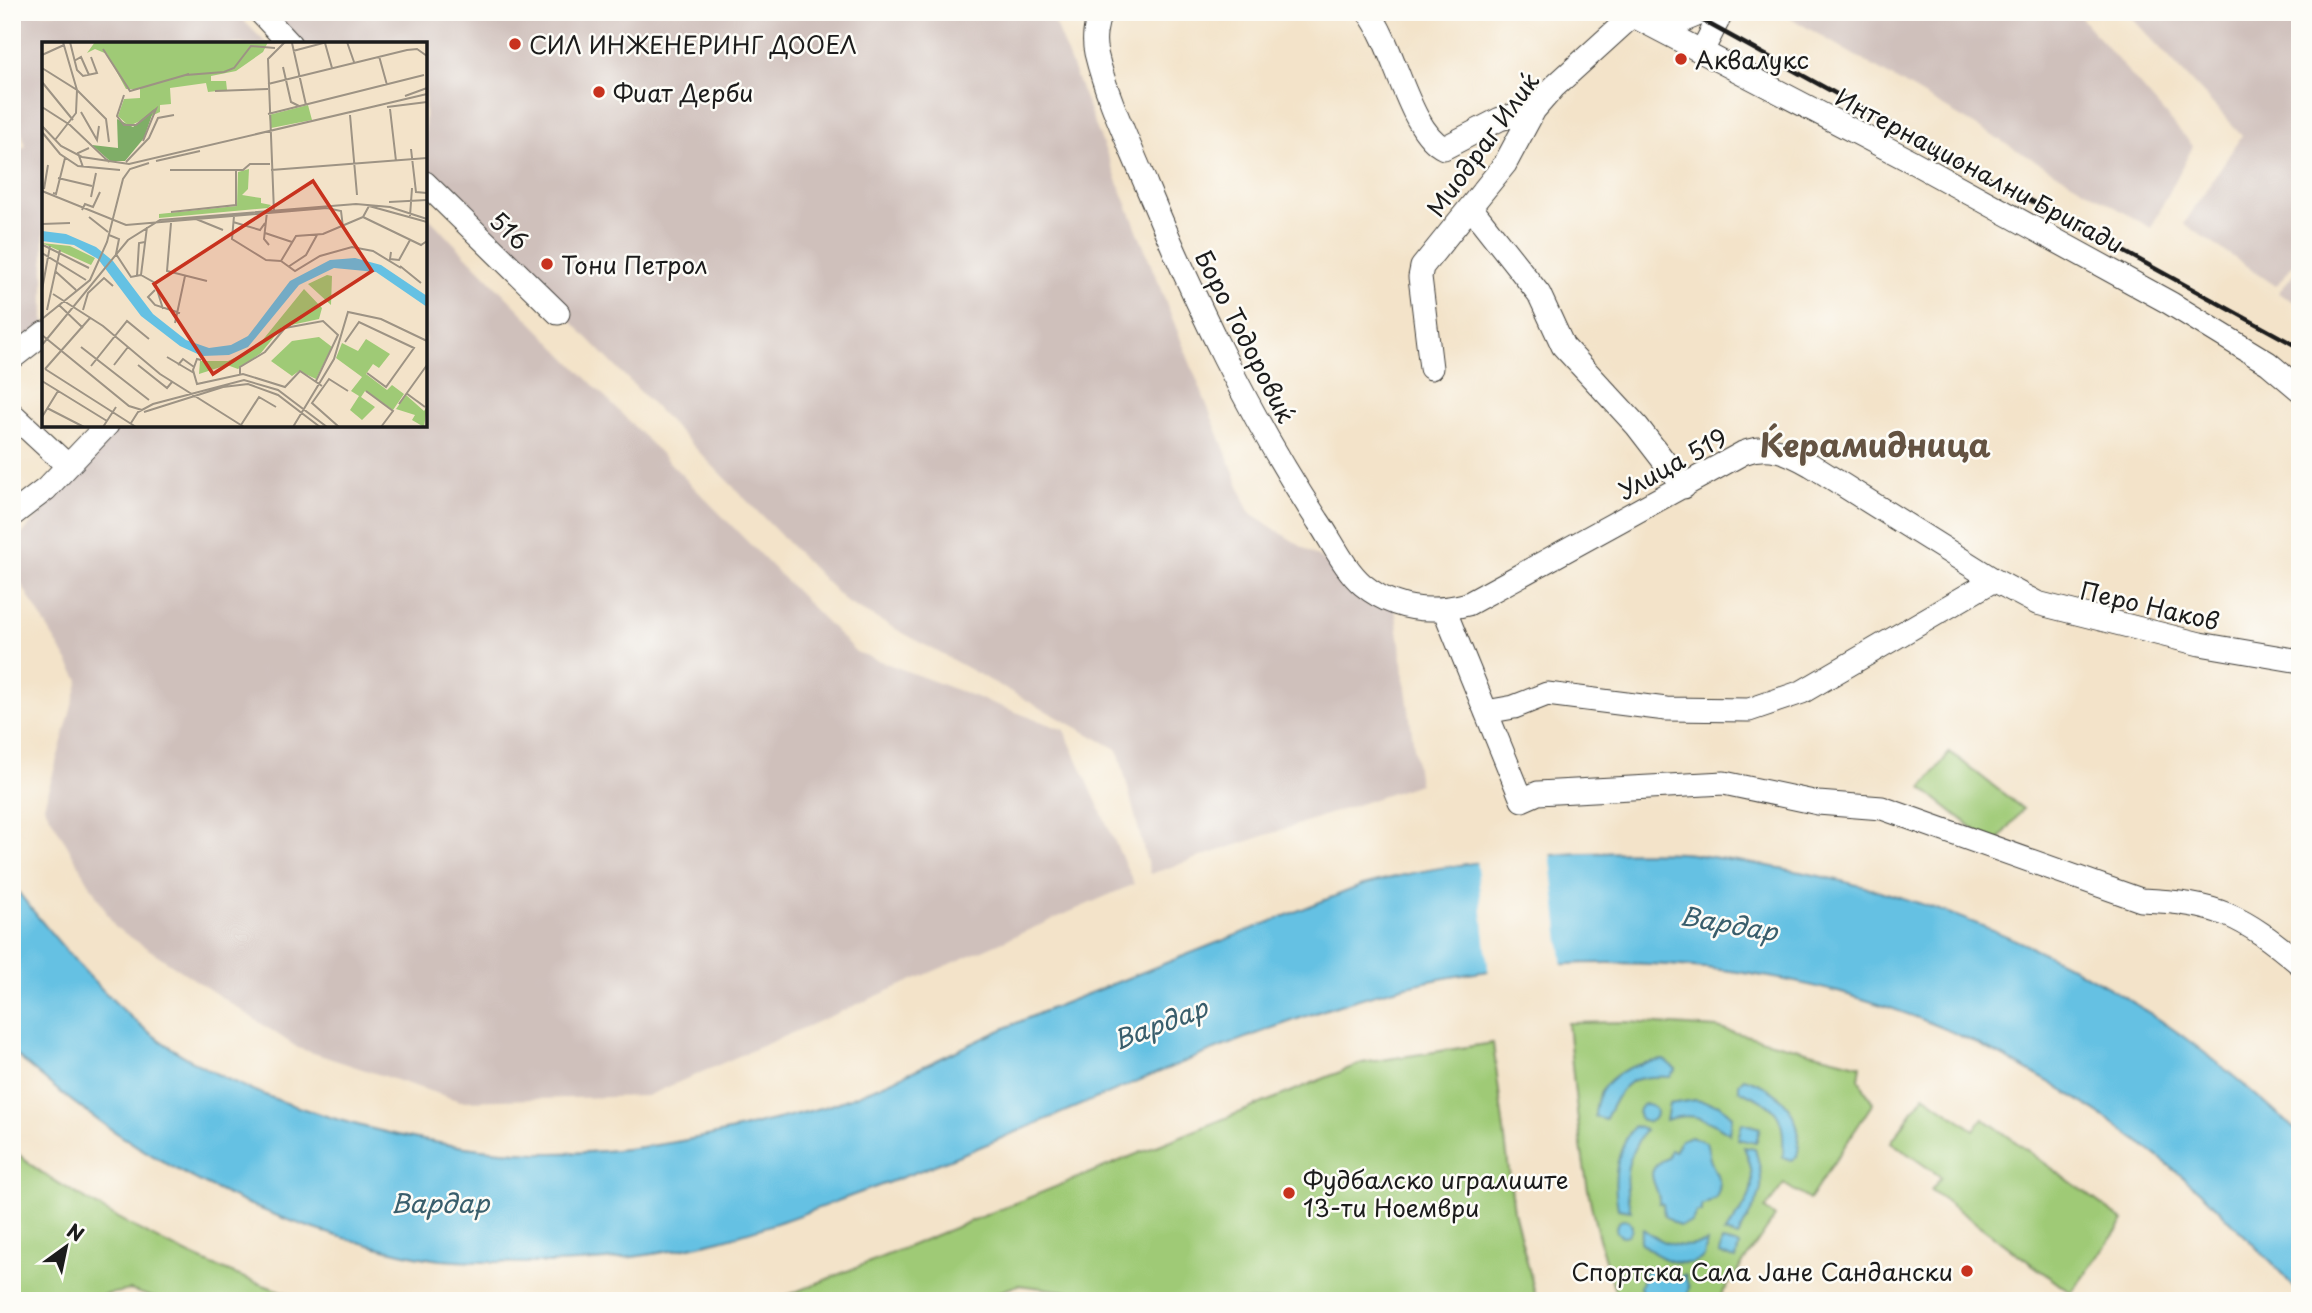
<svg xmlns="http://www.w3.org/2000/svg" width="2312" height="1313" viewBox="0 0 2312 1313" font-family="'Playpen Sans',sans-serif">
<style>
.industrial{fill:#cfc0bb}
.green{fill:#9fca76;stroke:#5e7349;stroke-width:2}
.water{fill:#65c1e3;stroke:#406e80;stroke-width:2}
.pier{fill:#f3e3c9}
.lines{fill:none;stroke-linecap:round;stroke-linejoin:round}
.minor-casing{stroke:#3c3a36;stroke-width:25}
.minor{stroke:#fff;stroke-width:23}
.rail{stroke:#1c1c1c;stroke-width:4.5}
.poi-dot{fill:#c8321e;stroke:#fdfcf7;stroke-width:2.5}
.labels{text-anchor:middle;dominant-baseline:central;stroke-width:5;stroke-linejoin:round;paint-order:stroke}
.poi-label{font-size:24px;fill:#1c1c1c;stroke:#fdfcf7;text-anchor:start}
.street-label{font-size:24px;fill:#1c1c1c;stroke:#fdfcf7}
.water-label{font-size:26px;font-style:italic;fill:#395e6c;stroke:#fdfcf7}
.district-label{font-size:32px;font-weight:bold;fill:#645342;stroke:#fdfcf7}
.inset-road{fill:none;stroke:#9d9384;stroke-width:2}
.view{fill:#c8321e;fill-opacity:0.15;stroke:#c8321e;stroke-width:3.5}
.inset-edge{fill:none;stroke:#1c1c1c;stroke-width:3.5}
</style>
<rect width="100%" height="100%" fill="#fdfcf7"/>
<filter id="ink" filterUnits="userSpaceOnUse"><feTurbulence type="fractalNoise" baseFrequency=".0143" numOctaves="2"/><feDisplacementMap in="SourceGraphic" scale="14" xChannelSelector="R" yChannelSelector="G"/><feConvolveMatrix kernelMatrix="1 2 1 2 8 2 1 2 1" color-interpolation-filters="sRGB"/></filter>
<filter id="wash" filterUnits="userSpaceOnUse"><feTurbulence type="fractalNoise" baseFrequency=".00686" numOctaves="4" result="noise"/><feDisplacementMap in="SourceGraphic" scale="28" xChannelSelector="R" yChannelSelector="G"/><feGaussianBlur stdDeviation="1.57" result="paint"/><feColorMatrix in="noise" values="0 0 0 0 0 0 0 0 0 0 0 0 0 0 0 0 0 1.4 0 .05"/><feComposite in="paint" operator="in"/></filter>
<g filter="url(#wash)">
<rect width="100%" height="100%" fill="#f3e3c9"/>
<!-- industrial -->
<path class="industrial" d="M235,12L267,44H44V326L22,340L12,291V151L26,146L12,103V13Z
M269,12H1058L1053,19L1250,513L1395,607L1419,784L1150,874L1118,750L846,602L425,172V44H300Z
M1780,12H2076L2193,146L2151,228Z
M2126,12H2300V256L2276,286L2184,224L2242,135Z
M425,214L856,652L1064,730L1134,884L647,1096L460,1101L298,1048L115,927L44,806L79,680L12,569V545L120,425H425Z
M2300,266V305L2278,293Z"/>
<!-- green -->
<path class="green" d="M1950,752L2023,809L1995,845L1922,788Z
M1628,1022L1717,1028L1861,1065L1859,1079L1873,1103L1809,1200L1784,1184L1765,1209L1775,1217L1717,1301H1619C1584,1212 1577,1118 1568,1023Z
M1493,1043L1514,1211L1537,1301H1095L1073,1292L1018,1285L973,1301H773L1362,1063Z
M1924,1095L1974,1130L1983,1118L2124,1221L2071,1293L1931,1190L1941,1177L1891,1142Z
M12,1148C32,1169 57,1182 82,1197C156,1243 227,1274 309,1301H164L130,1290L71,1301H39L12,1290Z"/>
<!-- water -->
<path class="water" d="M1579,853C1612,853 1646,851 1680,853C1700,854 1722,859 1743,862C1889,883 2037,936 2160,1020C2210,1054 2255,1094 2300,1134V1295C2285,1275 2266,1258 2249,1240C2171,1157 2078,1093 1976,1043C1789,953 1551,939 1352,1001C1185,1053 1027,1134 862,1192C815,1209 768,1228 720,1240C647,1259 571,1266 496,1262C475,1262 454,1262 433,1259C397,1254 359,1242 324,1232C206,1195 103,1134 12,1051V884C48,931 87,978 132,1018C181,1062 247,1091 310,1111C472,1163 600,1167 765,1122C792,1115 820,1110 845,1100C917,1073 985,1034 1057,1006C1159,965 1261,925 1363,885C1434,865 1506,858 1579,853Z
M1664,1060L1676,1069L1670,1077C1624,1075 1624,1084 1605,1120L1595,1117C1595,1078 1630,1063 1664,1060Z
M1744,1078C1781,1089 1806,1117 1797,1157L1791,1160L1783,1157C1785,1114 1778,1107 1739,1090V1083Z
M1695,1100L1720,1105L1732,1116L1730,1134C1708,1119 1692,1111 1666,1120L1669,1104Z
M1638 1113a9 9 0 1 1 18 0a9 9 0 1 1-18 0Z
M1742,1123L1760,1128L1756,1143L1738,1139Z
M1634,1126L1645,1130C1626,1157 1622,1179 1631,1211L1618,1209C1612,1179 1616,1151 1634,1126Z
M1690,1136L1706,1142C1709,1148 1708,1153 1710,1159C1714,1173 1726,1181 1715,1199L1702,1206V1212H1697L1691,1223L1679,1226L1664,1216L1663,1204L1659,1203C1661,1186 1637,1171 1668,1158L1670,1150L1674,1151L1681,1140Z
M1744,1147L1755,1149C1770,1198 1756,1197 1738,1237L1724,1233C1750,1203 1761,1186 1744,1147Z
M1616 1228a8 8 0 1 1 16 0a8 8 0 1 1-16 0Z
M1643,1229C1664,1245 1682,1250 1707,1242L1704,1257C1684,1272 1656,1257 1640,1242Z
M1722,1241L1739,1245L1736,1259L1719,1254Z
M1653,1267L1667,1280L1685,1275L1689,1288L1686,1301H1645L1640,1287L1645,1273Z"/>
<!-- pier -->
<path class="pier" d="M1550,851L1563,969L1489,976L1476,858Z"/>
</g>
<g filter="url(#ink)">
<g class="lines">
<defs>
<path id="minor" d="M260,12L290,44
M1101,12C1095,24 1093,40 1096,53C1107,99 1129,143 1147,187C1195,302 1249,416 1318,521C1332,541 1344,569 1363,585C1394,610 1430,614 1468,604L1743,453C1769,443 1788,452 1811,465L1994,580L2037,603L2200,644L2300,661
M1368,12C1395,46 1409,132 1444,148L1500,119L1534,110
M1626,12L1911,161L2170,303L2268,363L2300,390
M1649,19L1677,23L1699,14
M1702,51L1722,12
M425,183L558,313
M1472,209L1539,294L1563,346L1637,426L1684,487
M12,358L44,333
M1431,368L1420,277L1422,267L1505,164L1534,110L1554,87L1632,16
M12,414L67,465
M12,515L46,489L107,425
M1444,609L1522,800L1538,793L1724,783L1818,803L1882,808L2141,900C2217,903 2242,915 2300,964
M1486,712L1514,707L1547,694L1666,709L1749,710L1802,692L1994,580"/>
</defs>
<!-- minor casing -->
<use href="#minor" class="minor-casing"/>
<!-- minor -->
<use href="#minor" class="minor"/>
<!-- rail -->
<path class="rail" d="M1687,12L2300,348"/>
</g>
</g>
<!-- markers -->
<g class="poi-dot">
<circle cx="515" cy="44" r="7"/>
<circle cx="1681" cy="59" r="7"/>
<circle cx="599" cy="92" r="7"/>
<circle cx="547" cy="264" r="7"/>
<circle cx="1289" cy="1193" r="7"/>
<circle cx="1967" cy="1271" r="7"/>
</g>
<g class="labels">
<!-- poi labels -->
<g class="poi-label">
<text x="529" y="44">СИЛ ИНЖЕНЕРИНГ ДООЕЛ</text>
<text x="1695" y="59">Аквалукс</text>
<text x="613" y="92">Фиат Дерби</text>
<text x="561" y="264">Тони Петрол</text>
<text x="1303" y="1179">Фудбалско игралиште<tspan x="1303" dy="28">13-ти Ноември</tspan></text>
<text x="1953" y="1271" text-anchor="end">Спортска Сала Јане Сандански</text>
</g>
<!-- street labels -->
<g class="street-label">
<text transform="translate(1482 144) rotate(-54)">Миодраг Илиќ</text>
<text transform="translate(1980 170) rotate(28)">Интернационални Бригади</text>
<text transform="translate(510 230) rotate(44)">516</text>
<text transform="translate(1246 336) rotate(63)">Боро Тодоровиќ</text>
<text transform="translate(1672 463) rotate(-29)">Улица 519</text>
<text transform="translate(2150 605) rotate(13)">Перо Наков</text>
</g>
<!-- water labels -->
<g class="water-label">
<text transform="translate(1729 923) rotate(10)">Вардар</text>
<text transform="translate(1160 1023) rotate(-21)">Вардар</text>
<text x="440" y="1202">Вардар</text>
</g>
<!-- district labels -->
<g class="district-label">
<text x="1875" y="444">Ќерамидница</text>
</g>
</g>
<!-- overview -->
<g transform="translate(42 42)">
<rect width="385" height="385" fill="#f3e3c9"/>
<path d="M53,0H226L221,10L194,29L169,34V39H184L185,48L166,50L164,41L128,46L129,62L118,63V70L87,84L76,74L82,57L98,56V47H84L65,12L53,7L45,11ZM266,63L270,78L229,86L227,73ZM207,127L206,147L200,153L219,156V161L229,163L226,166L117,176V172L195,164L196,130ZM0,201L28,204L53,216L49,223ZM285,233L290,234L289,263L266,242ZM262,247L280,266L277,277L240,285L219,311L196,327L185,323L157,332L158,319H186L215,305ZM277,295L290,305L274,337L257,329L250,334L229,319L250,299ZM324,297L348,312L337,326L331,322L324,332L345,348L350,343L362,352L351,368L323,349L319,355L333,365L320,378L308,368L317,354L309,349L320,335L294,316L300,301L316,309ZM364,353L382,369L385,365L382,385L370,378L373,373L354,367Z" fill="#9fca76"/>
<path d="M112,67L102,96L83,119H68L50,103L76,106L75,77L91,85Z" fill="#7fae67"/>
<path d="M0,189L24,192L54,205L71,219L111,272L144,298L167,306L189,303L206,294L248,239L288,218L313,216L339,223L385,254V265L334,230L292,226L257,243L206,305L187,313L160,314L138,304L99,274L56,217L32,203L0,199Z" fill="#65c1e3"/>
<path class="inset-road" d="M28,0L35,28L41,34L55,31L49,15M305,0L312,20M250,1L264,63M283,1L290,26M61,7L88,49L147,32M251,9L285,0M0,13L22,3M337,14L345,43M32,19L39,15L47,33M241,25L249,60L257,64M0,26L35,48L64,77L67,100M144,33L182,30L192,26L209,4L233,6M0,40L31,78M226,42L365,8L375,7L385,14M173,49L226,47M82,53L75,74L82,83H94L114,67L101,99M363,54L385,46M0,65L28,83L67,120M345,65L385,60M348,67L354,119M39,70L55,98L57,84M226,72L382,33M308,73L315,153M0,84L19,104L40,115L87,122L385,52M0,90L18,112L36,124L78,128M13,98L34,71L35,48L21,0M369,107L374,150L385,151M114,119L158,109M84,120L107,96L116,76L132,73M41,125L36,111L47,106M128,128H201L208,122H228M229,128L385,116M16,136L50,144M2,147L6,123M0,149L84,183L285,166L299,169L301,185M11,151L14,152L23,116M49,155L54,131M347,160L385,158M40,168L43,162L51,165L58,150M129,170L194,163V128M225,170L222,197L227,203M232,170L226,17L243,0M192,174L190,197L224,218L239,219M368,174L370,146M47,175L66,190M321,175L327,164L385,180M321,175L379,203L385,199M154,177L181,188M191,180L218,188L223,181M129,181L125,229L165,239M0,182L28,181M223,191L250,200M67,193L77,197L74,212L89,235L99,233M1,203L47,226M349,210L348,217L357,218L368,198M0,211L44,238M239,219L253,229L278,214L310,205L331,209L359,226M239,219L254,194L281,192L321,175M358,224L379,241M246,225L264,213L275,193M13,229L34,248M99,233L105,185M99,233L113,241L121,267M95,234L97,201L103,200M0,248L8,204M113,248L106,255L113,263L138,271M11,252L61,284L118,332L202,385M17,263L41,286M5,268L18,208M41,268L46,251L62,236L71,244M0,277L48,238L65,200L81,137L88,127L107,121M133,281L143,234M0,293L87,364L100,368M303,300L317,280L372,306L344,345L325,331M0,303L86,198L118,178L314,162L348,165L385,177M39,305L107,358M125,315L152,331M159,318L155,317L151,328L155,342L201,332L243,345L258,329L280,344M72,323L86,305M96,323L125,346L130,340M136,323L141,317L152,325M49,324L85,279L107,297M3,327L94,385M3,327L48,276M198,332V325L223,310L243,286L281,279L296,293L274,339M0,339L65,379M324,349L351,369L339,385M364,351L383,365L375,359M357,362L385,323M5,366L42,385M102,370L181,345L206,342L236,353L278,385M0,375L16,349M89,381L96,370L111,362L202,338L236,348L285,385M199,383L217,355L234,365M61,385L74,365M251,385L292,317L306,270L339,277L385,299M297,385L270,361L287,337L306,349"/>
<path class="view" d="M271,139L330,229L171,332L112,242Z"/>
<rect width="385" height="385" class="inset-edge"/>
</g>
<!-- margin -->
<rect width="2312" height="1313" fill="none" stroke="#fdfcf7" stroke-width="42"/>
<!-- north arrow -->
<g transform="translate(66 1247) rotate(33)" stroke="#fdfcf7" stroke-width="5" paint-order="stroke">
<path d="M0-5L12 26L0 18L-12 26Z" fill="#1c1c1c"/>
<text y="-10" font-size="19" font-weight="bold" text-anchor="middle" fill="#1c1c1c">N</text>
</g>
</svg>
